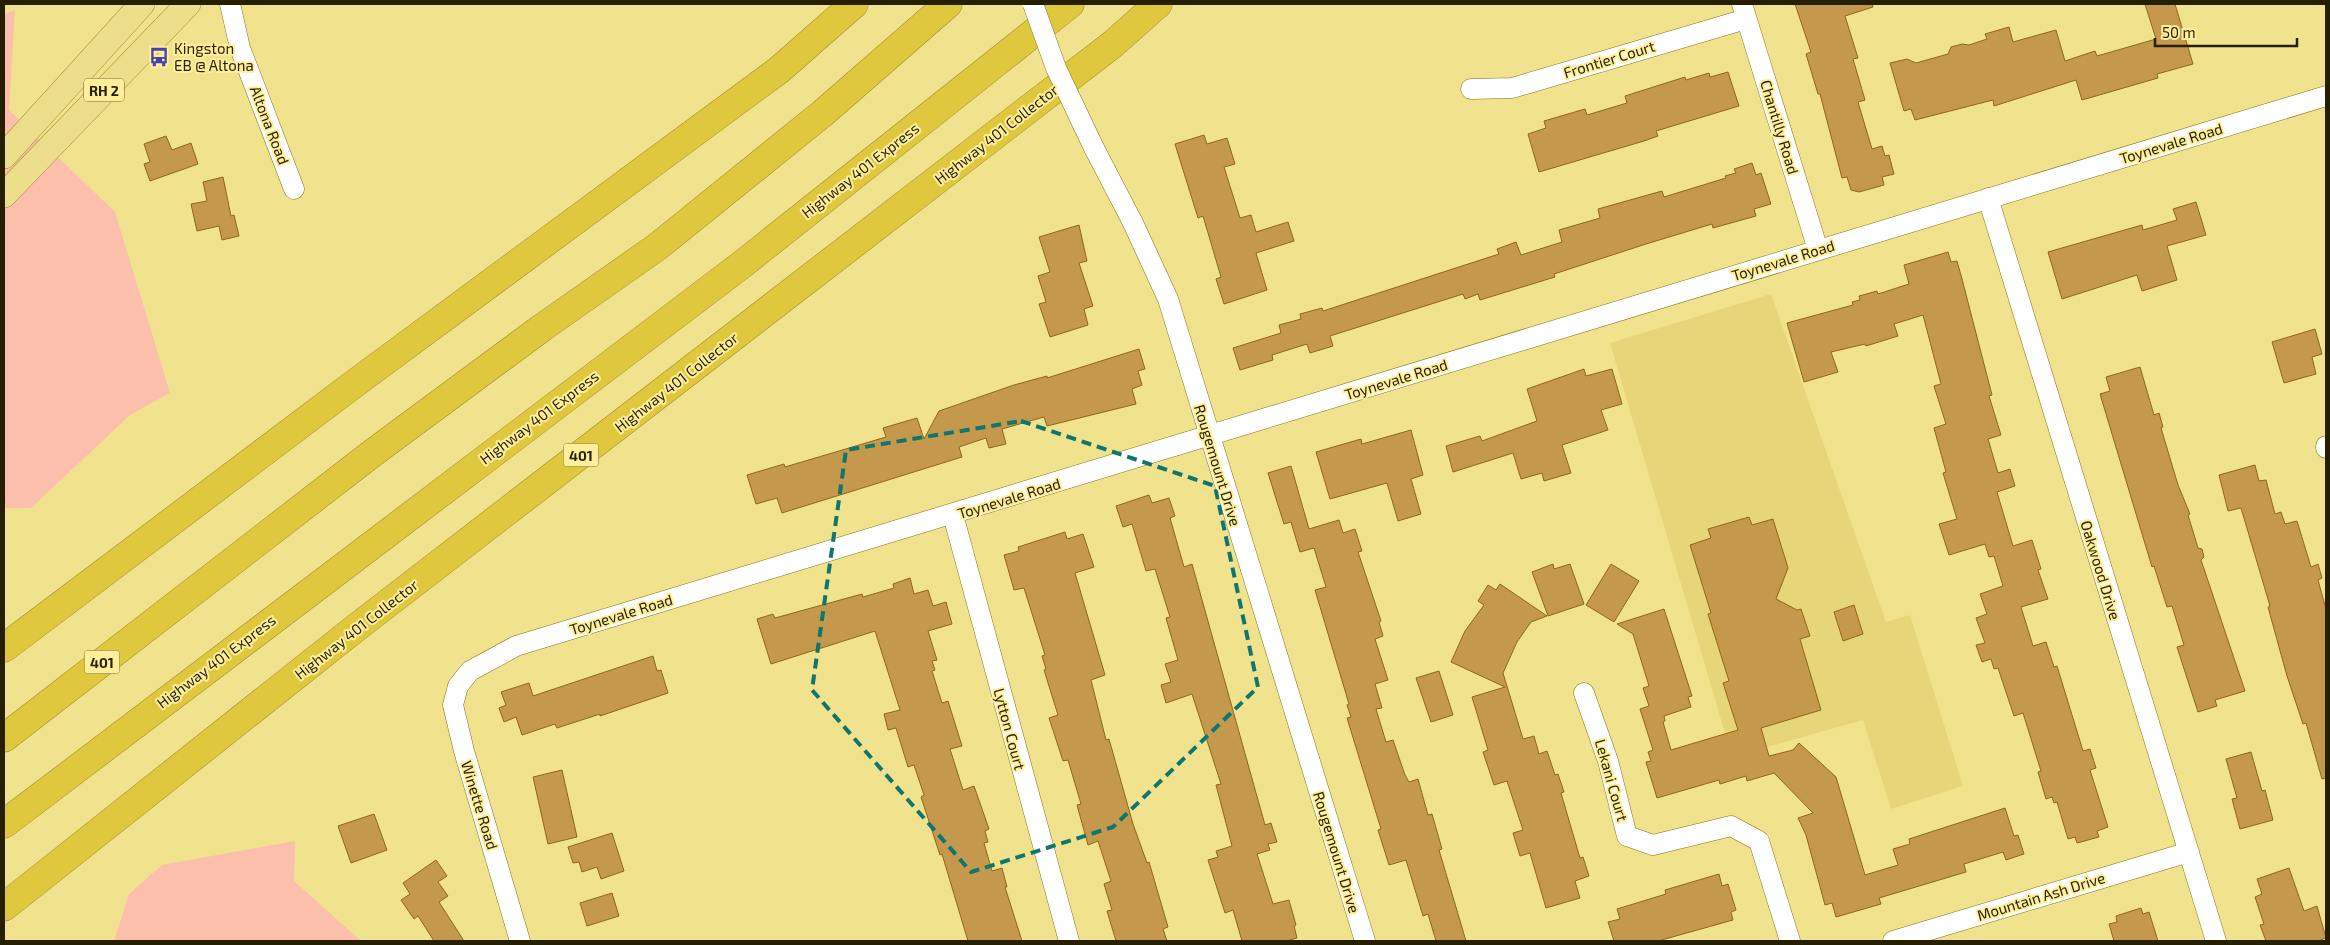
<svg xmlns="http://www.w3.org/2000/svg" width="2330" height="945" viewBox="0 0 2330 945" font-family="'Exo 2',sans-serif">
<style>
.built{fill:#e7d679}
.green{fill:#fbbfab}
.building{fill:#c4994e;stroke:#906712}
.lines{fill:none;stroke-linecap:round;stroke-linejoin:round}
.minor-casing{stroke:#827318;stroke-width:21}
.major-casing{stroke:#9f8d28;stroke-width:26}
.highway-casing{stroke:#9f8d28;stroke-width:29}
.minor{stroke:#fff;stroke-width:20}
.major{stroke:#ecde8b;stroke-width:25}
.highway{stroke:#e0c83e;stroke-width:28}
.minor-bridge-casing{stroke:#827318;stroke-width:21;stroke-linecap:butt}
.minor-bridge{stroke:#fff;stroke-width:20}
.marked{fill:none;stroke:#0f766e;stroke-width:4;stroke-dasharray:10 6;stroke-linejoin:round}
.labels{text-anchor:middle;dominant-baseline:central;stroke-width:4;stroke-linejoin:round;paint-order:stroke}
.shield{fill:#ffef9a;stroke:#665d2e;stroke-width:1}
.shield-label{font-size:14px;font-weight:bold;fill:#251f00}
.poi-label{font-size:15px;fill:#251f00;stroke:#ffef9a;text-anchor:start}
.street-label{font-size:15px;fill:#251f00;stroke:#ffef9a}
</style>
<rect width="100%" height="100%" fill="#f1e28e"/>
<!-- built -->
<path class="built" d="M1771,294L1886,622L1910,615L1963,786L1891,809L1863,720L1732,757L1610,343Z"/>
<!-- green -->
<path class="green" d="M15,10L9,110L115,212L170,393L130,415L31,508H4V14Z
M295,841L294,881L361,941H114L129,894L162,865Z"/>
<!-- building -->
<path class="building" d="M1795,4H1872L1873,7L1845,16L1858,58L1853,59L1865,100L1858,102L1872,149L1882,146L1885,156L1889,155L1894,174L1882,177L1884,185L1859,192L1851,190L1847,177L1842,178L1820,94H1818L1806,54L1811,52Z
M2145,4H2175L2193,64L2157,74L2158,78L2082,100L2076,80L1994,106L1993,100L1915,120L1911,109L1904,111L1890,63L1907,59L1916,63L1948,54L1951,47L1962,44L1969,45L1987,39L1985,34L2009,27L2013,42L2056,30L2065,61L2095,51L2097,56L2156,39Z
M1728,72L1739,106L1656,131L1658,136L1644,141L1539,172L1528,134L1546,128L1544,121L1585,109L1587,115L1627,103L1625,96L1685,77L1686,80L1709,73L1710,77Z
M1204,135L1207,144L1227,138L1235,164L1224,167L1240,218L1251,215L1256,232L1288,222L1294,241L1256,253L1267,290L1224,304L1216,279L1221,277L1203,216L1198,218L1175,144Z
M166,136L172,150L191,143L198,164L150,181L144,164L150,162L144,144Z
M1752,163L1756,175L1761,173L1771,204L1754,209L1756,216L1713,228L1712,224L1646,244L1554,274L1555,277L1480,300L1478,294L1465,299L1463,294L1330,336L1333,346L1310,353L1307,344L1272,355L1273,360L1240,370L1233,348L1281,333L1279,325L1301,319L1300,314L1322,308L1323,311L1499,254L1497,249L1516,242L1521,255L1562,242L1559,230L1600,218L1598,209L1662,191L1664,197L1726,178L1725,176L1736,173L1734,169Z
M223,177L231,216L234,215L239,236L222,240L219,226L197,231L191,204L207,201L203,182Z
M2196,202L2206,235L2167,246L2177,280L2142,291L2137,275L2062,299L2048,252L2142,225L2143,230L2177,220L2173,209Z
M1079,225L1087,261L1079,263L1093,306L1084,309L1088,325L1050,337L1039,304L1046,302L1038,276L1050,272L1039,237Z
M1948,252L1951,262L1957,261L1962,279L1992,395L1989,396L2001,435L1988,439L1998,473L2010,469L2015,486L1997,492L2013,546L2032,540L2041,569L2038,570L2048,599L2021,607L2033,646L2046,642L2054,667L2057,666L2083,751L2090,749L2096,768L2090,770L2108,827L2097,831L2099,837L2077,843L2075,837L2068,839L2057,802L2054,803L2052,797L2046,799L2038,772L2041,771L2023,713L2014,716L1998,668L1994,669L1991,659L1982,662L1976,645L1985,643L1976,618L1987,614L1980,594L2003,586L1994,556L1989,557L1985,544L1949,555L1939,524L1957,519L1943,473L1946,472L1934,428L1946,424L1934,386L1941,384L1923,315L1894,324L1898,336L1866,346L1865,344L1831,352L1838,372L1804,382L1787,323L1853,305L1852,302L1860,300L1859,296L1877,291L1878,294L1909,284L1904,265Z
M2315,329L2322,354L2312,357L2316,374L2284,383L2272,342Z
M1139,349L1145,369L1138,371L1142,385L1132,389L1136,404L1047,426L1044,417L1002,429L1006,444L989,448L986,438L959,447L962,457L782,513L777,498L756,504L747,475L784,464L785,467L886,437L883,428L917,418L924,439L939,411L1014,385L1047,376V378Z
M2140,367L2154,415L2159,413L2163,427L2161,428L2178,485L2190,514L2188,515L2198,548L2202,549L2204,557L2201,560L2245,691L2215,700L2217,706L2198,712L2177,647L2184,645L2172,606L2167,607L2154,566L2152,567L2100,394L2110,391L2106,377Z
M1584,369L1586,376L1612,369L1622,404L1601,410L1608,430L1562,445L1571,473L1544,481L1542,473L1521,479L1513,453L1453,472L1446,446L1480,436L1482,441L1537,421L1527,389Z
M1411,430L1423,475L1411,479L1421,514L1398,521L1387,483L1330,499L1316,452L1361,439L1362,444Z
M2255,465L2259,481L2266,480L2275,514L2281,512L2285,524L2297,521L2311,567L2318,564L2322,578L2318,580L2326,609V778L2322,779L2306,723L2303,724L2287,676L2268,607L2270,606L2241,508L2228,511L2219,475Z
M1291,466L1309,529L1339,520L1343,533L1355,529L1362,551L1358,552L1381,621L1379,622L1383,636L1375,639L1388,680L1375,684L1382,708L1376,709L1386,742L1393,740L1405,775L1409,782L1418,779L1428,815L1432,814L1442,849L1439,850L1466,941H1436L1428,914L1423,916L1406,860L1389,865L1378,830L1381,829L1347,718L1351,717L1347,705L1349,704L1315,590L1326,587L1314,548L1300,552L1291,522L1284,524L1268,473Z
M1149,495L1152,503L1169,498L1175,516L1170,518L1184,567L1192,564L1265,825L1271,823L1277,842L1268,844L1270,850L1257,854L1273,904L1289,900L1296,925L1294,926L1297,938L1286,941H1242L1233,910L1225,913L1208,860L1218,857L1216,851L1232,846L1216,785L1221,784L1192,694L1166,703L1161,685L1171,682L1165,664L1178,660L1166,618L1170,617L1155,569L1146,571L1132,524L1123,527L1116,506Z
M1749,517L1752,525L1773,519L1788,568L1776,599L1797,610L1801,609L1810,636L1800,639L1821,710L1761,728L1769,756L1793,750L1799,743L1836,777L1865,875L1898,865L1893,849L1910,844L1909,839L2005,808L2014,836L2018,835L2024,854L2006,860L2003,852L1964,864L1966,872L1879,898L1881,904L1836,917L1832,903L1825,905L1806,835L1798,818L1813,813L1774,773L1747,781L1746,776L1720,784L1719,780L1657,798L1646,762L1651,761L1648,752L1653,750L1640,709L1649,706L1643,688L1649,686L1633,634L1617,624L1664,609L1692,696L1688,697L1691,707L1664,716L1665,721L1663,722L1671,750L1738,730L1723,683L1729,681L1708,614L1711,613L1690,545L1711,538L1708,529Z
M1065,532L1067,539L1083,534L1094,567L1075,573L1105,675L1091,680L1106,740L1109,739L1133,824L1147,863L1149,862L1168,927L1163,929L1167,941H1116L1107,911L1112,910L1104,884L1111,881L1098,841L1088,845L1077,805L1081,804L1068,760L1063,761L1049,718L1058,715L1044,670L1046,669L1042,656L1045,655L1024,588L1014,590L1004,555L1019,551L1018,547Z
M1553,564L1554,569L1570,564L1584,604L1548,616L1532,572Z
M1611,564L1639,581L1614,622L1586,605Z
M910,578L914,594L928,590L933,606L946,602L952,624L928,631L937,660L932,661L935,670L932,671L942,703L948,701L962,746L950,749L963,790L974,786L989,829L985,831L988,842L984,843L992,871L1002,868L1007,887H1005L1022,941H968L942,854L940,855L921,797L924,795L914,765L908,767L896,728L888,730L884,714L900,710L875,631L771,664L757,619L773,614L775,618L862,594L863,597L894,588L893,584Z
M1500,584L1547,616L1531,622L1517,642L1503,673L1523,739L1534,736L1539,754L1547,751L1555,775L1558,774L1564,792L1561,793L1580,858L1583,857L1589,876L1575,881L1580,898L1546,908L1530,853L1520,856L1513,833L1523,830L1507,781L1494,785L1483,752L1488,750L1472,697L1505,687L1451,662L1465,631L1484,605L1478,601L1488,585L1496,590Z
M1854,605L1863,634L1843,641L1834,612Z
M653,656L657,671L661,670L668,693L600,716V714L557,728L555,724L522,735L516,717L504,722L499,708L506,705L501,692L529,683L533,696Z
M1439,671L1453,715L1431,722L1416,678Z
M2251,752L2262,791L2265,790L2273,820L2240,829L2232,799L2237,798L2226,759Z
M562,770L577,837L548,844L533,777Z
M374,814L387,850L351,863L338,826Z
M612,833L624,871L601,879L597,867L582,872L579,862L573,863L568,847Z
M436,860L447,876L438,882L448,896L439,902L464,941H434L418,916L414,919L401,900L410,894L403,883Z
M2289,868L2304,911L2317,906L2326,938L2318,941H2266L2260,925L2264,924L2255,897L2262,894L2257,879Z
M1719,874L1722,886L1728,884L1736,910L1731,912L1733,920L1658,941H1614L1608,922L1620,919L1617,909L1666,894L1665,890Z
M612,893L619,916L587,926L580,903Z
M2141,908L2143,914L2149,912L2158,941H2114L2109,924L2117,922L2116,916Z"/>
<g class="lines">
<defs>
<path id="minor" d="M230,4L240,48L294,189
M1742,4L1818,250
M1471,89L1512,88L1746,19
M1094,148L1133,223L1168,299L1365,941
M1988,198L2216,941
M2326,446V448
M953,515L1069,941
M1584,693L1608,761L1627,836L1653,845L1731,826L1759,841L1790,941
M520,941L464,751L453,705L458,686L470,671L516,646C1121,466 1723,278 2326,96
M1893,941L2189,852"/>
<path id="major" d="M4,156L142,4
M4,195L188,4"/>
<path id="highway" d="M4,648L358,381L779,70L854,4
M4,738L374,452L543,327L657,247L823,113L948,4
M4,824L740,266L1070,4
M4,907L357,627L1113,44L1158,4"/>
</defs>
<!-- minor casing -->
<use href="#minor" class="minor-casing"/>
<!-- major casing -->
<use href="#major" class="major-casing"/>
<!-- highway casing -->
<use href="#highway" class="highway-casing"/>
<!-- minor -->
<use href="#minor" class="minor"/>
<!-- major -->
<use href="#major" class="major"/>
<!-- highway -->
<use href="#highway" class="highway"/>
<defs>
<path id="minor-bridge" d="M1033,4L1056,68L1094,148"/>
</defs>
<!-- minor-bridge casing -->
<use href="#minor-bridge" class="minor-bridge-casing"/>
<!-- minor-bridge -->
<use href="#minor-bridge" class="minor-bridge"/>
</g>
<!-- marked area -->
<path class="marked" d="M1021,421L1215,486L1258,687L1113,827L971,872L812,690L846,450Z"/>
<!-- icons -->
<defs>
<symbol id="bus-bare" viewBox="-9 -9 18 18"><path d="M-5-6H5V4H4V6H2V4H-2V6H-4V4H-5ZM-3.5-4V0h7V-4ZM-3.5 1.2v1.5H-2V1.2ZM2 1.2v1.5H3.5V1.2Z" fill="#4740b6" stroke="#ffef9a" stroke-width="2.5" paint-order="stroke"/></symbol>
</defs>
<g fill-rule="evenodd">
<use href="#bus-bare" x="145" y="43" width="28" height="28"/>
</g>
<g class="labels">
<!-- shield labels -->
<g class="shield">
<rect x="84" y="78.5" width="40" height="23" rx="4"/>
<rect x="563.5" y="443.5" width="35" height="23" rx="4"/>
<rect x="84.5" y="650.5" width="35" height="23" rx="4"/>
</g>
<g class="shield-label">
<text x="104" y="90">RH 2</text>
<text x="581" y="455">401</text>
<text x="102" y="662">401</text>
</g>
<!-- poi labels -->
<g class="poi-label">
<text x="174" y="48">Kingston<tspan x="174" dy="17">EB @ Altona</tspan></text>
</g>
<!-- street labels -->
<g class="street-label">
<text transform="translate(1609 59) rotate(-17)">Frontier Court</text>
<text transform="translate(270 125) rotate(69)">Altona Road</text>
<text transform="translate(1780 127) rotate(73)">Chantilly Road</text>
<text transform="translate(996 134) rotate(-38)">Highway 401 Collector</text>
<text transform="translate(2171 143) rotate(-17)">Toynevale Road</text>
<text transform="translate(860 170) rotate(-38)">Highway 401 Express</text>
<text transform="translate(1783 260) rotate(-17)">Toynevale Road</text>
<text transform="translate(1396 379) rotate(-17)">Toynevale Road</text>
<text transform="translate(676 382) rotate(-38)">Highway 401 Collector</text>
<text transform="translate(539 417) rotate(-37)">Highway 401 Express</text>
<text transform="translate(1218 465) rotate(73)">Rougemount Drive</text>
<text transform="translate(1009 498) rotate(-17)">Toynevale Road</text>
<text transform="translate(2101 570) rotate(73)">Oakwood Drive</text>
<text transform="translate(621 614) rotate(-17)">Toynevale Road</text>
<text transform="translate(356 629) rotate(-38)">Highway 401 Collector</text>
<text transform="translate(216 661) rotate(-37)">Highway 401 Express</text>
<text transform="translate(1010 729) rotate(75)">Lytton Court</text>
<text transform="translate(1612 780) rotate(74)">Lekani Court</text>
<text transform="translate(480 805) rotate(73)">Winette Road</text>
<text transform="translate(1337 852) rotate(73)">Rougemount Drive</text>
<text transform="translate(2041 896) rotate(-17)">Mountain Ash Drive</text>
</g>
</g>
<!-- border -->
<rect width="2330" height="945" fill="none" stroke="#251f00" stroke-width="10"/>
<!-- scale -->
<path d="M2155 38v8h142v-8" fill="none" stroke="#251f00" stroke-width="2.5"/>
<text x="2162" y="38" font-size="15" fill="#251f00" stroke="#ffef9a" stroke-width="4" paint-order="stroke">50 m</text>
</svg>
